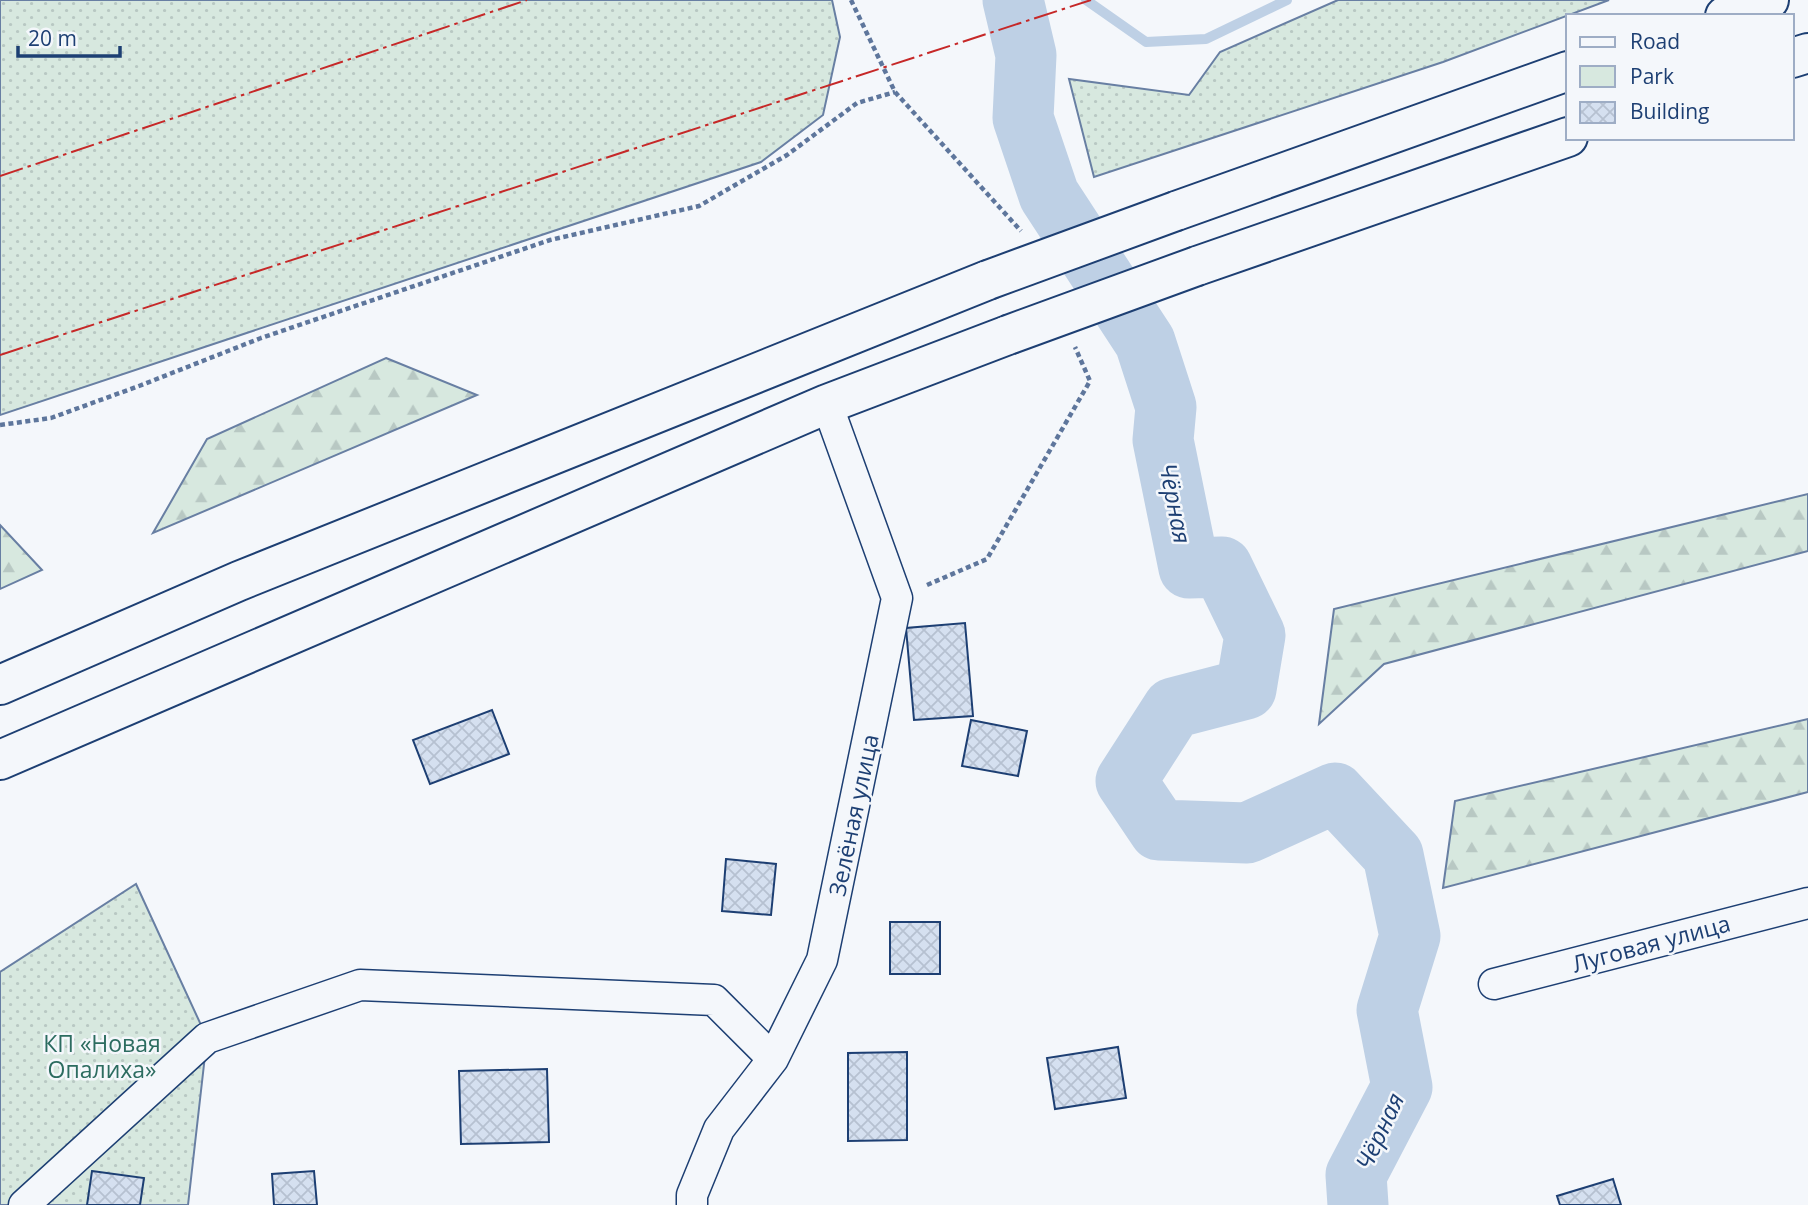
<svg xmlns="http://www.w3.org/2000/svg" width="1808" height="1205" viewBox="0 0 1808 1205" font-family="'Open Sans',sans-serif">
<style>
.green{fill:url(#green-dots);stroke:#687fa3;stroke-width:2}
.forest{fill:url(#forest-firs);stroke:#687fa3;stroke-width:2}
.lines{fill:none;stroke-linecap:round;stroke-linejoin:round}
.stream{stroke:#bed0e5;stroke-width:10}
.river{stroke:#bed0e5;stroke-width:61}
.building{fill:url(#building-cross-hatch);stroke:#1d3f73;stroke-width:2}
.minor-casing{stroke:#1d3f73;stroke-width:33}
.primary-casing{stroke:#1d3f73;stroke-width:42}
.path{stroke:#5e769c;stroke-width:4.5;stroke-dasharray:5 3.5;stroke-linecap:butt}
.minor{stroke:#f4f7fb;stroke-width:30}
.primary{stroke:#f4f7fb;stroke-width:38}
.primary-bridge-casing{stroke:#1d3f73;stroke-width:42;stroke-linecap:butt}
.primary-bridge{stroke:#f4f7fb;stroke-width:38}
.power{stroke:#c62828;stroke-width:2;stroke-dasharray:24 5 3.5 5;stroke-linecap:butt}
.labels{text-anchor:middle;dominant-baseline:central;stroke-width:5;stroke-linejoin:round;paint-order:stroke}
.street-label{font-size:23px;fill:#1d3f73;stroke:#f4f7fb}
.park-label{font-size:23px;fill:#2c6c60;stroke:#f4f7fb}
.water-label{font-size:24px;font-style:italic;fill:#1d3f73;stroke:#f4f7fb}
</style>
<defs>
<pattern id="green-dots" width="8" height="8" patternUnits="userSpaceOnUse" patternTransform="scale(1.75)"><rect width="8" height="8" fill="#d7e8df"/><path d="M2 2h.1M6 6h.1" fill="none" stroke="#b8c8c3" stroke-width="1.8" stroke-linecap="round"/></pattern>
<pattern id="forest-firs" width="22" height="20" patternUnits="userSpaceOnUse" patternTransform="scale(1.75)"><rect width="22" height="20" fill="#d7e8df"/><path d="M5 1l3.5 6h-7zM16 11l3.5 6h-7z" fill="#b8c8c3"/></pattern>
<pattern id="building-cross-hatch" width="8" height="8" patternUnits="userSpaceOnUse" patternTransform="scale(1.75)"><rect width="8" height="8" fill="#d5e0f0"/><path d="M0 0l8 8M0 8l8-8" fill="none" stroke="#b6c1d1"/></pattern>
</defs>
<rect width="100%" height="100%" fill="#f4f7fb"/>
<!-- green -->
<path class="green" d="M0,0H832L840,37L823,115L761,162L0,415Z
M1338,0H1609L1443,62L1094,177L1069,79L1189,95L1220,52Z
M136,884L207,1038L188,1205H0V972Z"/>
<!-- forest -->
<path class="forest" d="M386,358L477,395L153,533L207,439Z
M1808,494V551L1384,664L1319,724L1334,609Z
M0,525L42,570L0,589Z
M1808,719V792L1443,888L1455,801Z"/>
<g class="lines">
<!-- stream -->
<path class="stream" d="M1086,0L1146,42L1206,39L1287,0"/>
<!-- river -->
<path class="river" d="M1013,0L1026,55L1023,118L1049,195L1145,342L1166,407L1163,440L1189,568L1222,567L1255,635L1246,689L1173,708L1126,781L1159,830L1247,833L1335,793L1393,855L1410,936L1387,1010L1402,1087L1356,1175L1358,1205"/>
</g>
<!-- building -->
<path class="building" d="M965,623L973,716L914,720L906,628Z
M492,710L509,754L430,784L413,740Z
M971,720L1027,731L1018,776L962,766Z
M726,859L776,864L771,915L722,911Z
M890,922H940V974H890Z
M1118,1047L1126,1098L1055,1109L1047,1058Z
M907,1052V1140L848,1141V1053Z
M547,1069L549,1142L461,1144L459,1071Z
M92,1171L144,1178L140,1205H87Z
M314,1171L317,1205H274L272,1174Z
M1613,1179L1621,1205H1560L1557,1196Z"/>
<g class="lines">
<defs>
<path id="minor" d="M1494,984L1808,903
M24,1205L207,1038L360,985L714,1000L773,1059
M692,1205V1195L719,1129L773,1059L822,960L897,598L827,404"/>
<path id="primary" d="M1725,16L1769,0
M1792,58L1808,53
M1176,211L1568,71
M1197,266L1568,137
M0,685L239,581L988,280
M0,760L827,404L1008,335"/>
</defs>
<!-- minor casing -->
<use href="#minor" class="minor-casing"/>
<!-- primary casing -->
<use href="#primary" class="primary-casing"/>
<!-- path -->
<path class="path" d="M851,0L895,92L1021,231
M0,425L51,418L139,386L261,338L550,240L699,206L787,155L857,103L895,92
M927,585L987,559L1090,381L1075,347"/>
<!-- minor -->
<use href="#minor" class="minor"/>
<!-- primary -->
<use href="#primary" class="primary"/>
<defs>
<path id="primary-bridge" d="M988,280L1176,211
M1008,335L1197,266"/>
</defs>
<!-- primary-bridge casing -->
<use href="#primary-bridge" class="primary-bridge-casing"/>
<!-- primary-bridge -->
<use href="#primary-bridge" class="primary-bridge"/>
<!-- power -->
<path class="power" d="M0,176L527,0
M0,355L1091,0"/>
</g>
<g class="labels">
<!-- street labels -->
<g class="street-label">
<text transform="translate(853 815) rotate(-78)">Зелёная улица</text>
<text transform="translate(1651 943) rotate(-15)">Луговая улица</text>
</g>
<!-- park labels -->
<g class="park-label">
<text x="102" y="1043">КП «Новая<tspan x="102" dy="26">Опалиха»</tspan></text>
</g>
<!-- water labels -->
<g class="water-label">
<text transform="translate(1176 503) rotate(79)">Чёрная</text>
<text transform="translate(1379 1131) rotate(-65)">Чёрная</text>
</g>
</g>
<!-- legend -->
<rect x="1566" y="14" width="228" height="126" fill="#f4f7fb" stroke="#9eadc5" stroke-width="2"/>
<rect x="1580" y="37" width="35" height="10" fill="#f4f7fb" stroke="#9eadc5" stroke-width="2"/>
<text x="1630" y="49" font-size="21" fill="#1d3f73">Road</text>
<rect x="1580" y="66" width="35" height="21" fill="#d7e8df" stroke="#9eadc5" stroke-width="2"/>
<text x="1630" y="84" font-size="21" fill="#1d3f73">Park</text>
<rect x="1580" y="102" width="35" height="21" fill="url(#building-cross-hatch)" stroke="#9eadc5" stroke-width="2"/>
<text x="1630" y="119" font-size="21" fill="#1d3f73">Building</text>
<!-- scale -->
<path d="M18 46v10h102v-10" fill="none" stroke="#1d3f73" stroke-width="3.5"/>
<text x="28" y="46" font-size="21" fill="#1d3f73" stroke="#f4f7fb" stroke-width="5" paint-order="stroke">20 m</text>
</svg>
